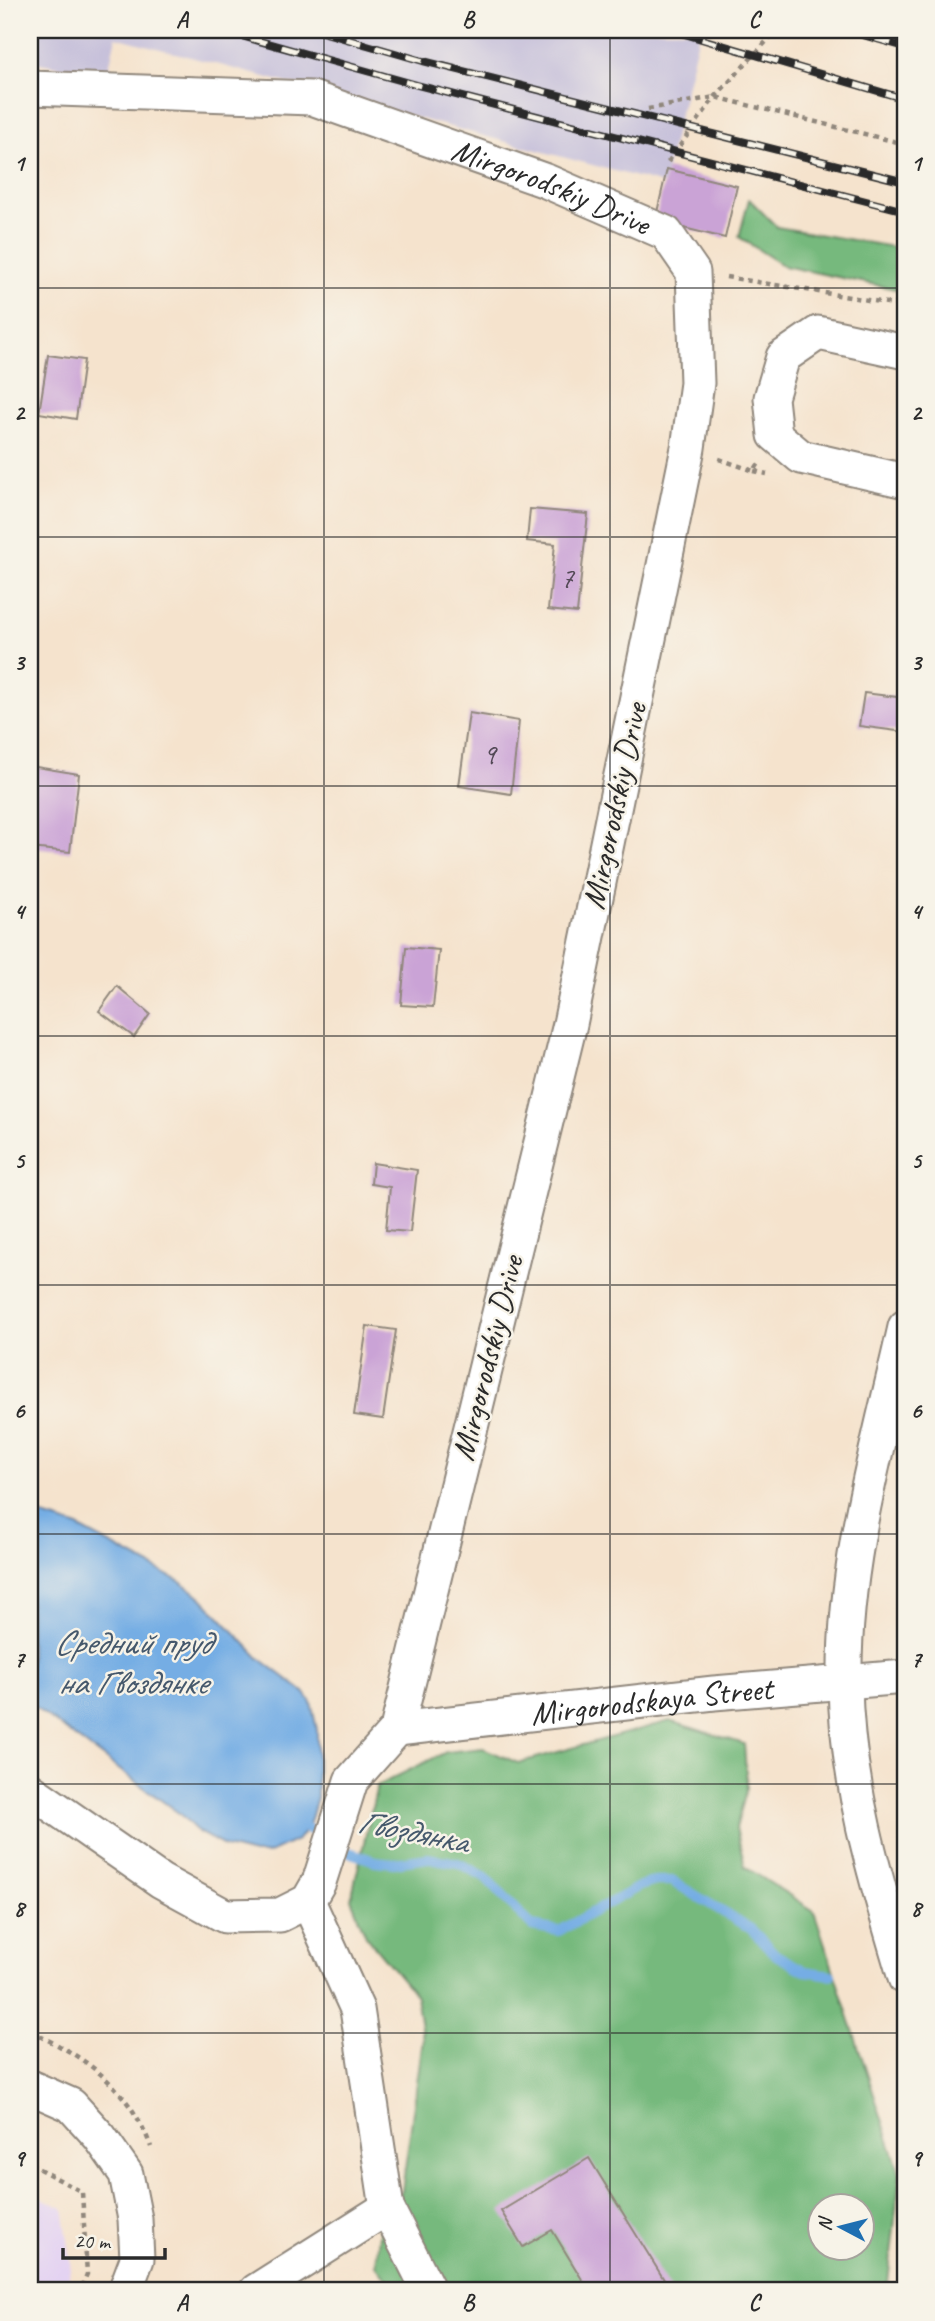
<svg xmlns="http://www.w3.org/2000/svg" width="935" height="2321" viewBox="0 0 935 2321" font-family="Caveat,sans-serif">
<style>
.built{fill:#e4d3f2}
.industrial{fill:#c6c0da}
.forest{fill:#76b97d;stroke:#507254;stroke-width:2;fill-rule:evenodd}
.water{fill:#75ade4;stroke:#506c88;stroke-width:2}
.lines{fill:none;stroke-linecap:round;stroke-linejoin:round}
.stream{stroke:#75ade4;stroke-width:10}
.building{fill:#caa3d6}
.minor-casing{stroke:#90877c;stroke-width:37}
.path{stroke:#90877c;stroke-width:4.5;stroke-dasharray:5 5;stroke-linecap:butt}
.minor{stroke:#fff;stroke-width:33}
.rail-casing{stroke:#2b2b2b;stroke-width:8}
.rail{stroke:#f7f3e8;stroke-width:5;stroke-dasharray:16;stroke-linecap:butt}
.grid{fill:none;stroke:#2b2b2b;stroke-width:2;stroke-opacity:0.55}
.labels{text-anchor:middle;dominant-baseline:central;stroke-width:5;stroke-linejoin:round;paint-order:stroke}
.number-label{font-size:30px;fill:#534956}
.street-label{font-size:33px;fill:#2b2b2b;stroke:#f7f3e8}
.water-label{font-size:35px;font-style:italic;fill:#45586c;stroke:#f7f3e8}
.neatline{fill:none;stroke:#2b2b2b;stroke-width:2.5}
.grid-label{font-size:23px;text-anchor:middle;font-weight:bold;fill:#2b2b2b}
</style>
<rect width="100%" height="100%" fill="#f7f3e8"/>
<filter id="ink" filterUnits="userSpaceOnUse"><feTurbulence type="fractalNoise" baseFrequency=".0143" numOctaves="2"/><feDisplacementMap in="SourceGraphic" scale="14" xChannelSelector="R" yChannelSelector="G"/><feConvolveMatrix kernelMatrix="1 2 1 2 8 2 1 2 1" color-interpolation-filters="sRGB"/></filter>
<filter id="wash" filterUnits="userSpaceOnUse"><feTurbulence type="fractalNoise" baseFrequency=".00686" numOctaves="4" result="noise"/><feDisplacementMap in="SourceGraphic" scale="28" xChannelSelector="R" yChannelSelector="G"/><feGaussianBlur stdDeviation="1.57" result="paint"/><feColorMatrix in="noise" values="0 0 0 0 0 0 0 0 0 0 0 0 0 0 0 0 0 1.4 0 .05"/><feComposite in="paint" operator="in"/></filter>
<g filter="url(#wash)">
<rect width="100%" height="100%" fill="#f5e3cd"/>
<!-- built -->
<path class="built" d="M30,2193L63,2208L71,2261L67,2291H30Z"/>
<!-- industrial -->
<path class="industrial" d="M30,30H700L663,184L116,37L107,76L30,61Z"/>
<!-- forest -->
<path class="forest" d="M749,199L777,227L905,249V291L784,266L739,237Z
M670,1721L744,1744L747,1788L736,1828L745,1867L814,1911L900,2174L887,2291H396L376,2265L380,2225L402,2191L423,2039L416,1996L366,1936L351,1899L377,1786L446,1752L483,1748L518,1763ZM820,2206H862V2248H820Z"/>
<!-- water -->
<path class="water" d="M30,1512L76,1526L179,1581L200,1596L259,1658L304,1692L311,1702L317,1730V1798L308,1829L297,1840L267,1854H254L226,1847L198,1832L180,1814L30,1704Z"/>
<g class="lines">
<!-- stream -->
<path class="stream" d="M298,1823L349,1852L375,1861L394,1863L428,1858L458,1863L484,1876L532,1926L559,1931L640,1886L656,1881H672L751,1929L776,1955L805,1971L831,1975"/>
</g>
<g id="blocks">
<!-- building -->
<path class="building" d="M667,169L737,186L725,238L655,221Z
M48,355L84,360L76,419L39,413Z
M530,509L588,514L577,613L548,610L555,544L527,541Z
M864,693L905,698V732L859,726Z
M469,713L519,721L511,794L459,786Z
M30,766L79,774L70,852L30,848Z
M406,947L439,950L433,1007L401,1005Z
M117,986L150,1014L134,1037L99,1011Z
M373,1163L417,1170L410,1232L386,1230L390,1187L371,1184Z
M367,1326L396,1330L383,1419L354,1415Z
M589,2158L671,2291H589L552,2230L523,2247L501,2211Z"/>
</g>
</g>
<g filter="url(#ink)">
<use href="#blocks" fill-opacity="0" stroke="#90877c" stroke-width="2"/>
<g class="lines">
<defs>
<g id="minor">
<path id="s1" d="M30,88L312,98L546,181L666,233L693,272L697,383L688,448L570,1024L397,1729L351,1781L319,1882L308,1901L280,1915L225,1916L161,1881L30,1790"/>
<path d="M905,352L818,333L783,357L771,398L775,435L801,457L905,481"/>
<path d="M905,1327C879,1443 843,1562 845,1682C846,1784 876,1881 905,1978"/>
<path id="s2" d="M397,1729L714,1693L905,1677"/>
<path d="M308,1901L357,2009L387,2208L429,2291"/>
<path d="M30,2087L71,2105L100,2137L126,2174L135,2219L137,2259L125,2291"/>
<path d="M256,2291L387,2208"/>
</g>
</defs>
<!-- minor casing -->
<use href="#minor" class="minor-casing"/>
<!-- path -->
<path class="path" d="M648,109L715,97L905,144
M668,162L715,97L777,30
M726,277L905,306
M719,459L754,471L759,463
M754,471L767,474
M30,2032C85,2055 130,2089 151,2147
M30,2164L82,2192L87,2274L80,2291"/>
<!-- minor -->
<use href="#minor" class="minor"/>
<defs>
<path id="rail" d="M220,30L417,85L905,211
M315,30L423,61L905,182
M671,30L905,99
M845,30L905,47"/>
</defs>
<!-- rail casing -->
<use href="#rail" class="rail-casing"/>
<!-- rail -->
<use href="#rail" class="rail"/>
</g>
</g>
<!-- grid -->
<path class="grid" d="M324,30V2291M610,30V2291M30,288H905M30,537H905M30,786H905M30,1036H905M30,1285H905M30,1534H905M30,1784H905M30,2033H905"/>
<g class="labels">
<!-- number labels -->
<g class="number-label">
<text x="567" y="577">7</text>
<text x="489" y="754">9</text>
</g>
<!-- street labels -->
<g class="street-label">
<text stroke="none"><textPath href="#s1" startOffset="537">Mirgorodskiy Drive</textPath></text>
<text transform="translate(614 806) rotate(-78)">Mirgorodskiy Drive</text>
<text transform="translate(487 1358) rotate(-76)">Mirgorodskiy Drive</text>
<text stroke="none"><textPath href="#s2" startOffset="256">Mirgorodskaya Street</textPath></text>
</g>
<!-- water labels -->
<g class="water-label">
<text x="132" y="1642">Средний пруд<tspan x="132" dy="40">на Гвоздянке</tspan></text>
<text transform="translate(413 1831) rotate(11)">Гвоздянка</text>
</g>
</g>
<!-- margin -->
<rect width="935" height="2321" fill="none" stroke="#f7f3e8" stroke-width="77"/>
<!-- north arrow -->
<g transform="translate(841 2227) rotate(277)"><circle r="33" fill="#f7f3e8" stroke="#a5a39c" stroke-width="2"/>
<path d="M0-5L12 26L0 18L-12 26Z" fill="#1f6fb2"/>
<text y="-10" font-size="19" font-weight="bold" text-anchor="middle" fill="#2b2b2b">N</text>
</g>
<!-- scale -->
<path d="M63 2248v10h102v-10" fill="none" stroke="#2b2b2b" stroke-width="3.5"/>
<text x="74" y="2248" font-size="21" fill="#2b2b2b" stroke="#f7f3e8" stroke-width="5" paint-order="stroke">20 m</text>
<rect x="38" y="38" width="859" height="2244" class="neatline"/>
<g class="grid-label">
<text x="182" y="27">A</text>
<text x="468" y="27">B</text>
<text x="754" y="27">C</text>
<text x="19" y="171">1</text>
<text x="916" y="171">1</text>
<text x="19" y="420">2</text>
<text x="916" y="420">2</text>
<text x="19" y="670">3</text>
<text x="916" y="670">3</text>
<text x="19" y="919">4</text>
<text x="916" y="919">4</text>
<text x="19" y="1168">5</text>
<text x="916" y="1168">5</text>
<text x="19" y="1418">6</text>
<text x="916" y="1418">6</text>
<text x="19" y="1667">7</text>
<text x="916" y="1667">7</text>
<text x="19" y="1916">8</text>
<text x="916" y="1916">8</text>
<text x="19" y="2166">9</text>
<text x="916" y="2166">9</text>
<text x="182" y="2310">A</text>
<text x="468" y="2310">B</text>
<text x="754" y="2310">C</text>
</g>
</svg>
